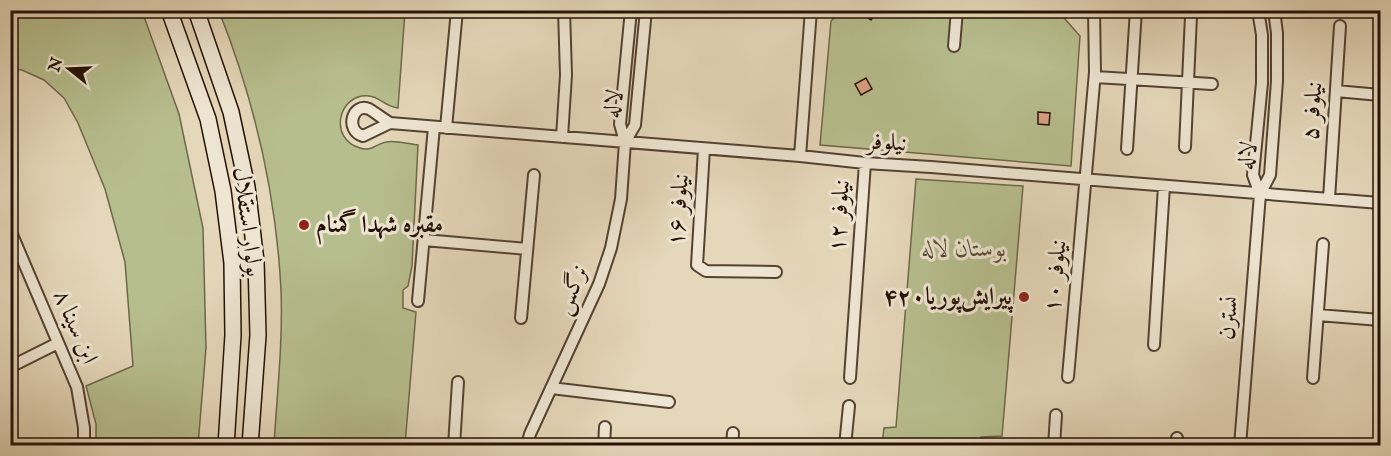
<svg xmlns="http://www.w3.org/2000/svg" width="1391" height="456" viewBox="0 0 1391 456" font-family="'IM FELL English',Amiri,serif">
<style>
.green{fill:#b7be8e;stroke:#6e684a;stroke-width:1.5}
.building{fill:#dda286;stroke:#241106;stroke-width:1.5}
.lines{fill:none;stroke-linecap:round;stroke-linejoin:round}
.street-casing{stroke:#544233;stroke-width:14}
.secondary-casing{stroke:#241106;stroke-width:18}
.street{stroke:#eee5d2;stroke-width:10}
.secondary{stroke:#eee5d2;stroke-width:15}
.poi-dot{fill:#8f2418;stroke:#eee5d2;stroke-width:2}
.labels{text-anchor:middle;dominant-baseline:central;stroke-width:6;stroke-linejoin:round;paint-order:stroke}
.street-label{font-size:24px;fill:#241106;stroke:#eee5d2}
.poi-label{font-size:24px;font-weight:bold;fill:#241106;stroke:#eee5d2;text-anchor:start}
.park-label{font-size:24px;font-style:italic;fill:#574e36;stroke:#eee5d2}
</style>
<rect width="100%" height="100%" fill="#e5d7b9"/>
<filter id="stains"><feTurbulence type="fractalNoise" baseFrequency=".00333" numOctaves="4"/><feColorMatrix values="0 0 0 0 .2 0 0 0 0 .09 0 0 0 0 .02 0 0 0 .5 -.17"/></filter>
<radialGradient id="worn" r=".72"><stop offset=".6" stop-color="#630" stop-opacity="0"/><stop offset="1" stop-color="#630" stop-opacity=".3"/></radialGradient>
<!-- green -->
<path class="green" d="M27,10L142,11L179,114L203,228L206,348L198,445H96V424L86,386L133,366L125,262L105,189L78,123L64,98L44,80L22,70L11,69V16Z
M219,11H405L398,108C384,106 380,97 369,96C338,93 328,139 360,148C372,152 375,144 386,142C395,140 409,144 418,145L412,266L408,286L403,290V308L416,312L405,445H274C277,394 283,342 281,290C276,192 255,102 219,11Z
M842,11H1058L1080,36L1071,166L820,145L831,21Z
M916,179L1023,186L1002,436L981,437L980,445H882L884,428L896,427Z"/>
<!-- building -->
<path class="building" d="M862,10H878L871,20L860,12Z
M866,78L872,89L861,95L855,84Z
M1038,112L1050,113L1049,125L1038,124Z"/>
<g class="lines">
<defs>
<path id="street" d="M1258,10L1262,35V83L1253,175L1260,194
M954,46L957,10
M1095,77L1212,84
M1336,91L1380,95
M390,123L363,136C344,130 353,102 369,109C376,113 383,119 390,123L800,156L865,163L931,167L1380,203
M446,128L457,10
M562,137L566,75L564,10
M625,142L635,125L646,10
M1185,147L1191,16
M704,149L697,265L706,271L776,272
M1127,149L1136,10
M800,156L811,10
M1329,199L1340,26
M10,230L77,387L84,428V446
M424,240L527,249
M418,301L434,127
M1318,315L1380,320
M521,318L534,175
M1154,345L1164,186
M10,367L58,343
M1068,377L1095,72L1094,10
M850,378L865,163
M1313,378L1323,244
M551,388L669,402
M454,446L458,382
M527,446L530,434L599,284L611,248L621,199L625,142L620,124L631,10
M604,446L605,427
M732,446L733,433
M845,446L849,406
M1054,446L1056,415
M1176,446L1177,438
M1240,446L1260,194L1270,175L1277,81V33L1274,10"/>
<path id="secondary" d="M169,10L208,119L223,191L232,263L233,335L226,446
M196,10L231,112L247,187L256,261L258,335L250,446"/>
</defs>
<!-- street casing -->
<use href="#street" class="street-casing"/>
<!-- secondary casing -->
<use href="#secondary" class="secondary-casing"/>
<!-- street -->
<use href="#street" class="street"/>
<!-- secondary -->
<use href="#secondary" class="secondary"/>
</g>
<!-- markers -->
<g class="poi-dot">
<circle cx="304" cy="225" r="6"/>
<circle cx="1024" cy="297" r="6"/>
</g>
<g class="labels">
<!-- street labels -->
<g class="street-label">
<text transform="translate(614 104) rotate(-80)">لاله</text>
<text transform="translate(1313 111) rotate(-86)">نیلوفر ۵</text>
<text transform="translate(887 143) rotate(3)">نیلوفر</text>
<text transform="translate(1248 156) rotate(-81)">لاله</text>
<text transform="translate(679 210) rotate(-86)">نیلوفر ۱۶</text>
<text transform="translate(840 216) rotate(-86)">نیلوفر ۱۲</text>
<text transform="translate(247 222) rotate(83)">بولوار استقلال</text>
<text transform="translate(1056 276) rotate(-85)">نیلوفر ۱۰</text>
<text transform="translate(572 290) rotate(-67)">نرگس</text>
<text transform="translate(1229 318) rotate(-85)">نسترن</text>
<text transform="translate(75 327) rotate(67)">ابن سینا ۸</text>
</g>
<!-- poi labels -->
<g class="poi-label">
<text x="316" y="225">مقبره شهدا گمنام</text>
<text x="1012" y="297" text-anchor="end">پیرایش‌پوریا۴۲۰</text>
</g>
<!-- park labels -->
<g class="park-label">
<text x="964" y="249">بوستان لاله</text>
</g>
</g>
<!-- margin -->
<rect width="1391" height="456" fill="none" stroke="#e5d7b9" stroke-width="36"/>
<rect x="12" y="12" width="1367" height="432" fill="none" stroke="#241106" stroke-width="3"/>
<rect x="18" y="18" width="1355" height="420" fill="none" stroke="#241106" stroke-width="1.5"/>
<!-- north arrow -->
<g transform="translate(69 69) rotate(288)" stroke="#eee5d2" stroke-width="4.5" paint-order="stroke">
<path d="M0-4.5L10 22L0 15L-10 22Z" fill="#241106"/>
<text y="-9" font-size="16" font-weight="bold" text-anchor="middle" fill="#241106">N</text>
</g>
<rect width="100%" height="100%" filter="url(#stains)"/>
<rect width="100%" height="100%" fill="url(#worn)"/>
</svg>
